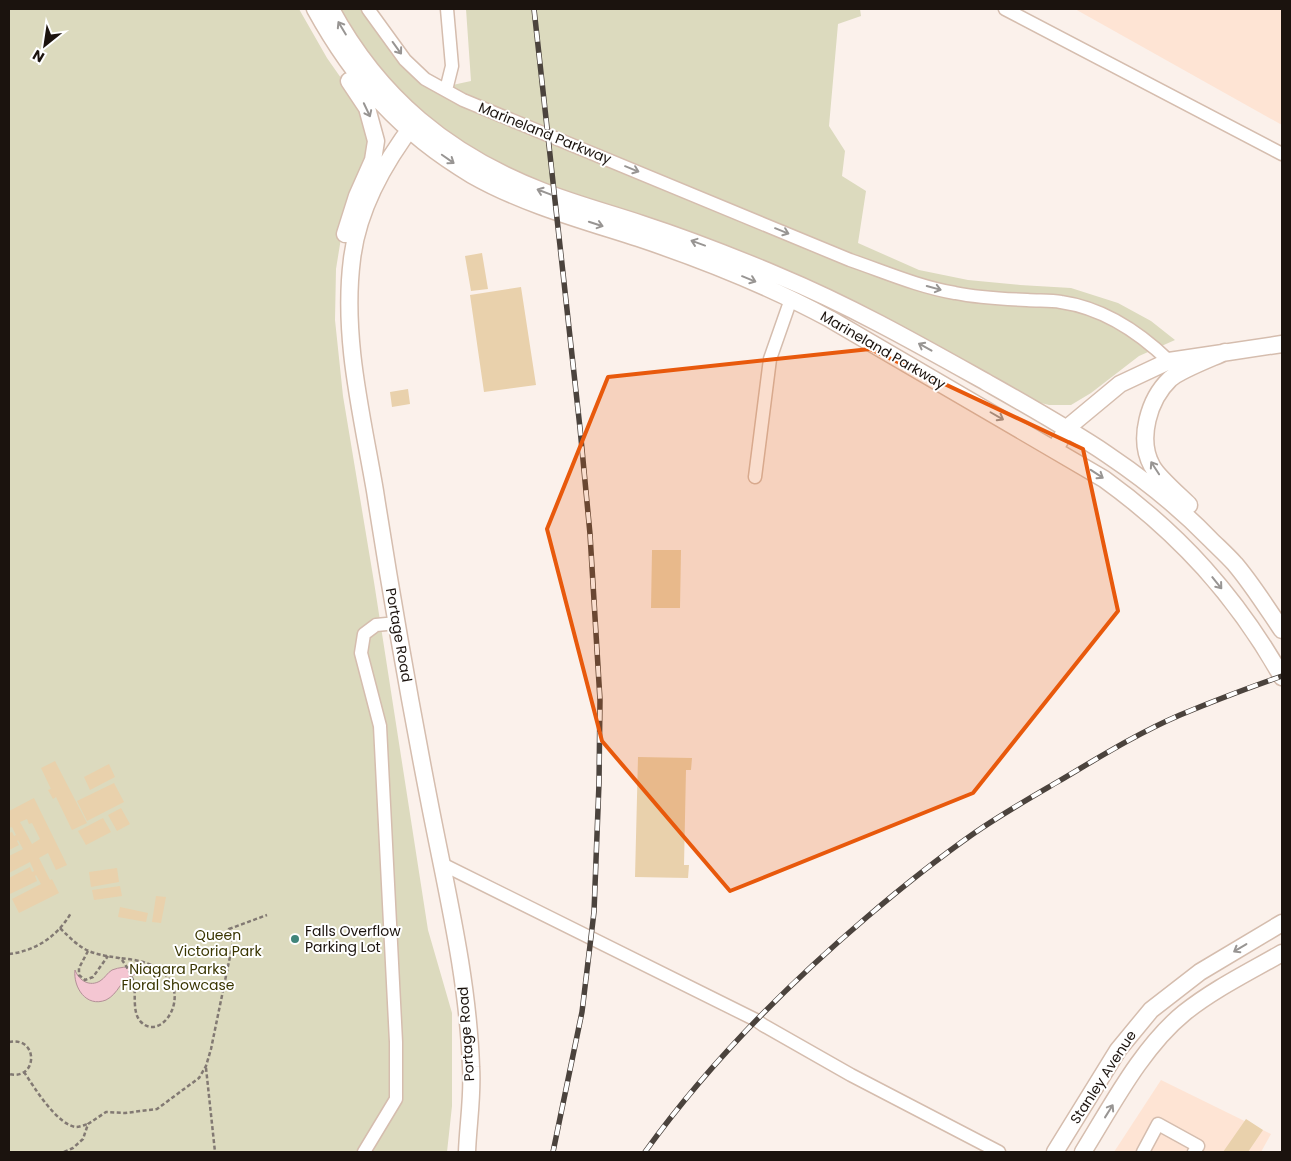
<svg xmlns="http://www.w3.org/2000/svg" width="1291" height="1161" viewBox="0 0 1291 1161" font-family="Poppins,sans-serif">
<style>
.built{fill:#fee4d4}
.green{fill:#dcdabe}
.water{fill:#f4c6d2;stroke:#b39097}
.building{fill:#e9d1ac;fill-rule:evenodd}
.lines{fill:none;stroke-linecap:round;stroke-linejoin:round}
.minor-casing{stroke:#d5bdae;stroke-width:15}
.major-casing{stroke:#d5bdae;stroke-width:19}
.path{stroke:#827973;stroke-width:2.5;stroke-dasharray:4 2.5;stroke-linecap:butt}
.minor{stroke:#fff;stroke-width:12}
.major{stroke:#fff;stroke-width:16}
.rail-casing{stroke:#4b433d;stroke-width:5.5}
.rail{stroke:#fff;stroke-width:4;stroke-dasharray:11;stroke-linecap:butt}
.oneway{stroke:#989593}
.marked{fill:#e8590c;fill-opacity:0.2;stroke:#e8590c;stroke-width:4;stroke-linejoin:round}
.poi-dot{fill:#40857a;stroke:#fff;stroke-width:2}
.labels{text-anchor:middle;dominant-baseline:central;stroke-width:4;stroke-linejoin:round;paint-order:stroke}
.street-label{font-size:14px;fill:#1b130e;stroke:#fff}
.poi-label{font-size:14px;fill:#1b130e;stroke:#fff;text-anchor:start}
.park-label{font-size:14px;fill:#393500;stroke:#fff}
</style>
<rect width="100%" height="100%" fill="#fbf1eb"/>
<!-- built -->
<path class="built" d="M1075,9H1282V125Z
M1161,1080L1271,1134L1261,1152H1114Z"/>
<!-- green -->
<path class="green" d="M9,9H299L327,58L355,98L371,144L342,232L336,269L335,320L343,396L374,582L428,930L452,1013V1106L447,1152H9Z
M341,9H366L434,89L471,81L466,9H860L861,16L838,24L829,126L845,151L842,176L866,191L858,243L919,270L968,280L1020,285L1071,288L1118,303L1151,321L1175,340L1139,356L1091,393L1071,405H1049L1029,400L889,320L545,186L500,166L455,140L408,102L368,57L340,10Z"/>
<!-- water -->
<path class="water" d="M135,966L150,969L159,975C144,970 129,973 120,986C116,992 112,997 106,1000C86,1008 73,987 75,970C79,981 90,987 100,981C105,978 107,973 112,970C119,967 128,967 135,966Z"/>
<!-- building -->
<path class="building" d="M482,253L488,289L471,291L465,256Z
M521,287L536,385L484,392L470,295Z
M408,389L410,404L392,407L390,392Z
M652,550H681L680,608H651Z
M638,757L692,758L691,770H686L684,865H689L688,878L635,877Z
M55,761L87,823L72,830L56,797L53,799L48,790L51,789L41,768Z
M109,764L115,777L90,790L84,777Z
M114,783L124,802L87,821L77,801Z
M34,798L67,865L56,870L48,853L39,858L50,880L52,879L59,893L19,913L12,899L41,884L36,875L35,876L37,881L10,894L9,892V878L30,867L32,872L34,871L30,862L9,873V856L23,849L18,840L17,841L19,845L9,850V833L12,832L14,836L16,835L12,827L9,828V811ZM27,819L29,824L32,823L40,839L32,844L20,822Z
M121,808L130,824L117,831L108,815Z
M103,818L111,832L86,845L78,831Z
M117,868L119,882L91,887L89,872Z
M120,886L122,896L94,900L92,890Z
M156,896L166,897L161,923L152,922Z
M120,907L148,913L146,922L118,917Z
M1246,1119L1263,1130L1248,1152H1223Z"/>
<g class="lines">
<defs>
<path id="minor" d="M368,9L405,60L425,79L463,100L850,260C885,272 919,287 955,293C979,298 1003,299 1027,300C1038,301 1050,300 1061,302C1103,308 1139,332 1169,361
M1005,9L1282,154
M446,90L452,66L447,9
M755,477L770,359L791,299
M442,864L756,1020L763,1025L851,1075L999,1152
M364,1152L396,1099V1042L380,726L361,653L364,634L376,625L397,623
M1143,1152L1158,1124L1198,1146L1194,1152"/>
<path id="major" d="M315,9C354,80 401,133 472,175C523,204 582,220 638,238C704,260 769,286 830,319L1104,479C1180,534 1236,596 1282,677
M331,9C379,98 449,155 542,191C575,204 609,213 642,224C688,239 734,257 779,276C851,306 918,344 986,382C1069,429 1143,470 1210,539C1218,547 1227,555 1235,564C1252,584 1267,608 1282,630
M416,121C385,161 358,208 352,259C342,337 362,415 375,491C391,594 409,697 429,800C446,889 468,977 471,1067C473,1095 468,1124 467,1152
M345,234L357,196L373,160L376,141L367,108L349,81
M1055,449L1067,428L1120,384L1169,361L1282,344
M1189,505C1180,496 1157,476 1152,466C1137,439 1149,399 1170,379C1180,370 1212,358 1225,352
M1055,1152L1118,1050L1151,1010L1200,972L1282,923
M1083,1152C1111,1107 1142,1047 1184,1013C1214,989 1249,972 1282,953"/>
</defs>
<!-- minor casing -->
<use href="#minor" class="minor-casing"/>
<!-- major casing -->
<use href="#major" class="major-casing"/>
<!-- path -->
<path class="path" d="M60,928C83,951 87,953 119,958L122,960C127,967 132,975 134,984C136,995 132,1013 141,1022C164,1045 201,982 146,963C138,960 128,959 119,958
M88,951L79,968V975L85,980L93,977L108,956
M9,954C35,951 57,937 71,913
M9,1042C39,1036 38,1081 9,1074
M206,1068L215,1152
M24,1072C34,1087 57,1125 76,1127C80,1127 84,1125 88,1124
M64,1152L73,1148L83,1139L88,1124L106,1112L125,1113L157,1109L199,1078L206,1066L211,1049L233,942L229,929L267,915"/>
<!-- minor -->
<use href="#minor" class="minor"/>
<!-- major -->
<use href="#major" class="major"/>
<defs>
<path id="rail" d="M534,9L580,428L590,534L600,700L599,783L594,912L582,1012L553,1152
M645,1152C708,1064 785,987 867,917C901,888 936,860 973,834C1000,815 1030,798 1059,781C1098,758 1138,733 1180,715C1213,701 1248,688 1282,676"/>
</defs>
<!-- rail casing -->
<use href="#rail" class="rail-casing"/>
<!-- rail -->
<use href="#rail" class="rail"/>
</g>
<!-- one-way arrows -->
<defs><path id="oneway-shaft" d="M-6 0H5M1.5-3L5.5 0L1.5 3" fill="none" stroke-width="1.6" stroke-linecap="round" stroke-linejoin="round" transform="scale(1.25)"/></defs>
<g class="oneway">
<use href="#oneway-shaft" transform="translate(342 28) rotate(-121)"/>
<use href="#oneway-shaft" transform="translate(397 48) rotate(54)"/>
<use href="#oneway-shaft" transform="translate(367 110) rotate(65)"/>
<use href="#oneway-shaft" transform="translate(448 159) rotate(35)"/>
<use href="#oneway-shaft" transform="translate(632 169) rotate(22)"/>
<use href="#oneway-shaft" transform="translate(544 192) rotate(-159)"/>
<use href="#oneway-shaft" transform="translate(596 224) rotate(18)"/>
<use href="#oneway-shaft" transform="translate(782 231) rotate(22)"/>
<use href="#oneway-shaft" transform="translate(698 243) rotate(-160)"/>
<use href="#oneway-shaft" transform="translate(749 279) rotate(22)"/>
<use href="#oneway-shaft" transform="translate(934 288) rotate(15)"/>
<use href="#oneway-shaft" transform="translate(925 347) rotate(-151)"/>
<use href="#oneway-shaft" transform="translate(997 416) rotate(30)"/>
<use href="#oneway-shaft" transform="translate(1155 468) rotate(-123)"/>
<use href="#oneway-shaft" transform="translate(1097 474) rotate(33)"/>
<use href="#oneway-shaft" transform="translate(1217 583) rotate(51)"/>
<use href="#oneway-shaft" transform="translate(1240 948) rotate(149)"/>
<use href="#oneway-shaft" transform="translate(1109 1111) rotate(-58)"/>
</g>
<!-- marked area -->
<path class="marked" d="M870,349L1083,449L1118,611L973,793L730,891L602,741L547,529L608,377Z"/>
<!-- markers -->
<circle class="poi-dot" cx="295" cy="939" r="5"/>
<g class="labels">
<!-- street labels -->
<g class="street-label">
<text transform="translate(545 133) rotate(22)">Marineland Parkway</text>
<text transform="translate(883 350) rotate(30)">Marineland Parkway</text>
<text transform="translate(399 635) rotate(80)">Portage Road</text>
<text transform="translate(466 1034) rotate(-94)">Portage Road</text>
<text transform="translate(1103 1077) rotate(-57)">Stanley Avenue</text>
</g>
<!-- poi labels -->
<g class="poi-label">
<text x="305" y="931">Falls Overflow<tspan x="305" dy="16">Parking Lot</tspan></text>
</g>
<!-- park labels -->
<g class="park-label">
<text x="218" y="935">Queen<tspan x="218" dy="16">Victoria Park</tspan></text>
<text x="178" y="969">Niagara Parks<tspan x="178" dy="16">Floral Showcase</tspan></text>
</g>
</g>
<!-- border -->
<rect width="1291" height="1161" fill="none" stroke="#1b130e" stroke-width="20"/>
<!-- north arrow -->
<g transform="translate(45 45) rotate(210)" stroke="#ffffff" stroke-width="4" paint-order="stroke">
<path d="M0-4L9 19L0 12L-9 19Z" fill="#1b130e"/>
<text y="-8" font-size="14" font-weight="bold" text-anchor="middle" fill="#1b130e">N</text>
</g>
</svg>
